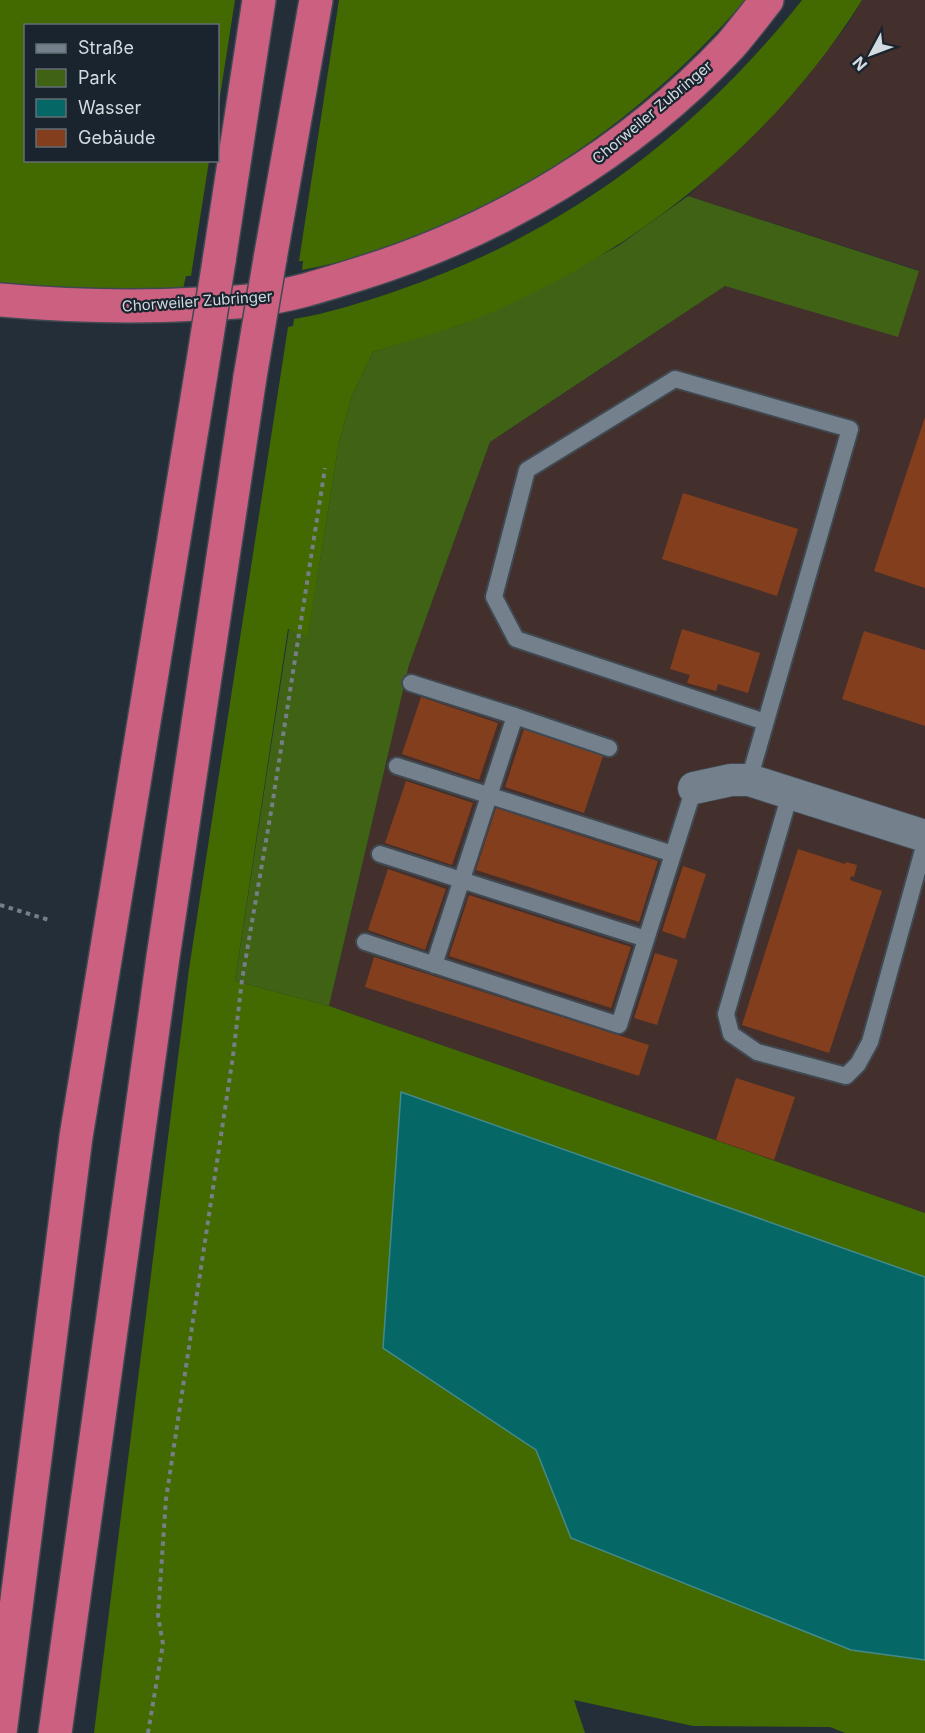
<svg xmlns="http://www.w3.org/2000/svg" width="925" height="1733" viewBox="0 0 925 1733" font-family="Inter,sans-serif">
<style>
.commercial{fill:#432f2c}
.green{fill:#406215}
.forest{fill:#426a00}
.water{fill:#066767;stroke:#448a8b;stroke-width:1.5}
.building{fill:#833f1d}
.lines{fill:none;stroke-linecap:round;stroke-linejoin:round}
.lane-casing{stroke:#404951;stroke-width:20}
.street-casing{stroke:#404951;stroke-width:34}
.highway-casing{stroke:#404951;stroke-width:36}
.path{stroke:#767e86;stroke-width:4;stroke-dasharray:4.5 4.5;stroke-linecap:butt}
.lane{stroke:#74818c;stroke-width:16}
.street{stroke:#74818c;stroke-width:32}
.highway{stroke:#cb6080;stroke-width:33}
.highway-bridge-casing{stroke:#404951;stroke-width:36;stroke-linecap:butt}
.highway-bridge{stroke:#cb6080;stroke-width:33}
.labels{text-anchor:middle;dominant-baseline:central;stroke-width:4.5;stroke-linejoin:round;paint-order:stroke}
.street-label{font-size:15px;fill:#d3dae0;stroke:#1a242e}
</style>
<rect width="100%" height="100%" fill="#242e38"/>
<!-- commercial -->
<path class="commercial" d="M862,0H925V1213L329,1006L409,665L490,442L725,286L898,336L918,270L688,196L745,144L803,82L848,24Z"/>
<!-- green -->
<path class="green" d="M688,196L919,271L898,337L725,286L490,442L409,665L329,1006L235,981L289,629L308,635L339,442L352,396L373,352L460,325L540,289L618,246Z"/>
<!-- forest -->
<path class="forest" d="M0,0H235L218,109V26H26V160L209,161L191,276H186L183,289L105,290L0,283Z
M339,0H745C636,129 469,239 302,270L303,261H299Z
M802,0H862C771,147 621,264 460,325C431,335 402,343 373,352L352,396L339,442L308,636L288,629L235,981L329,1006L925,1213V1277L401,1092L383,1348L536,1450L571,1538L851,1650L925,1660V1733H845L830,1727L693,1726L574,1700L585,1733H94L189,969L288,327L293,326L294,319C330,313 364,302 399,290C563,234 695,135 802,0Z"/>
<!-- water -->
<path class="water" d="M401,1092L925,1277V1660L851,1650L571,1538L536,1450L383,1348Z"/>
<!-- building -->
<path class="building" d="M925,417V588L874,571Z
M683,493L798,529L777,596L662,559Z
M682,629L760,653L748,693L718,684L716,691L687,683L690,675L670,669Z
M864,631L925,650V726L842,699Z
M421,697L498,723L479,780L402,754Z
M524,729L603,756L584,813L505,787Z
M406,781L473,803L452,865L385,843Z
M496,808L658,861L639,922L476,870Z
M798,849L845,864L846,862L857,865L854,877L851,876L850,880L882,891L829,1053L742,1025Z
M683,866L706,874L685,939L662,931Z
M388,869L446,889L425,950L368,930Z
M469,895L631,947L611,1008L449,956Z
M655,953L678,960L657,1025L634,1018Z
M374,957L649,1045L639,1076L365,987Z
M736,1078L795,1097L774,1160L716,1140Z"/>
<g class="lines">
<defs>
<path id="lane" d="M411,683L515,716
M397,766L673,854
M749,780L850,429L675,379L527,470L494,597L516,639L765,722
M790,794L726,1014L731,1034L757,1052L846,1076L858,1064L870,1042L925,843
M380,854L646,939
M365,942L619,1025L694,788
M434,965L515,716L609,748"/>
<path id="street" d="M694,788L731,780H749L925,836"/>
<path id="highway" d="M270,259L316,0
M219,261L259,0
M0,300C67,306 132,308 199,304C217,303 236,303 254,300C290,296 324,285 359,274C498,231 629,153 730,46C743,31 755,15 767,0
M0,1733L76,1137L201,374
M55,1733L163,957L250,377"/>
</defs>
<!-- lane casing -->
<use href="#lane" class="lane-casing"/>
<!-- street casing -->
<use href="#street" class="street-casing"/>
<!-- highway casing -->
<use href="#highway" class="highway-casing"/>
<!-- path -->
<path class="path" d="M0,905L49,920
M148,1733L163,1644L158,1616L166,1499L233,1056L242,980L272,806L325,468"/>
<!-- lane -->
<use href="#lane" class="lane"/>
<!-- street -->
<use href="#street" class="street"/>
<!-- highway -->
<use href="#highway" class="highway"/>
<defs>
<path id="highway-bridge" d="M201,374L219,261
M250,377L270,259"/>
</defs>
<!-- highway-bridge casing -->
<use href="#highway-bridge" class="highway-bridge-casing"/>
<!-- highway-bridge -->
<use href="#highway-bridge" class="highway-bridge"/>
</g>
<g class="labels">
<!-- street labels -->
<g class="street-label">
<text transform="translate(652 112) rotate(-40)">Chorweiler Zubringer</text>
<text transform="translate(197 301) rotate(-4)">Chorweiler Zubringer</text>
</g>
</g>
<!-- legend -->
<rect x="24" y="24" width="195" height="138" fill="#1a242e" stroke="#646d75" stroke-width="1.5"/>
<rect x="36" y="44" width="30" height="9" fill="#74818c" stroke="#646d75" stroke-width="1.5"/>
<text x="78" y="54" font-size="18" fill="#d3dae0">Straße</text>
<rect x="36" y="69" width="30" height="18" fill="#406215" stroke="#646d75" stroke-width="1.5"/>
<text x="78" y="84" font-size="18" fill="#d3dae0">Park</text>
<rect x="36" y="99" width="30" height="18" fill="#066767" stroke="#646d75" stroke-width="1.5"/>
<text x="78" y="114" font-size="18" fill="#d3dae0">Wasser</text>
<rect x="36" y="129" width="30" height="18" fill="#833f1d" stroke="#646d75" stroke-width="1.5"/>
<text x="78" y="144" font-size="18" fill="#d3dae0">Gebäude</text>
<!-- north arrow -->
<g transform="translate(871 54) rotate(229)" stroke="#1a242e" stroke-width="4.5" paint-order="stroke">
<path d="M0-4.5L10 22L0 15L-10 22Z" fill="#d3dae0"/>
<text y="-9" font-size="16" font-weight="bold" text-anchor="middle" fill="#d3dae0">N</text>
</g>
</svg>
